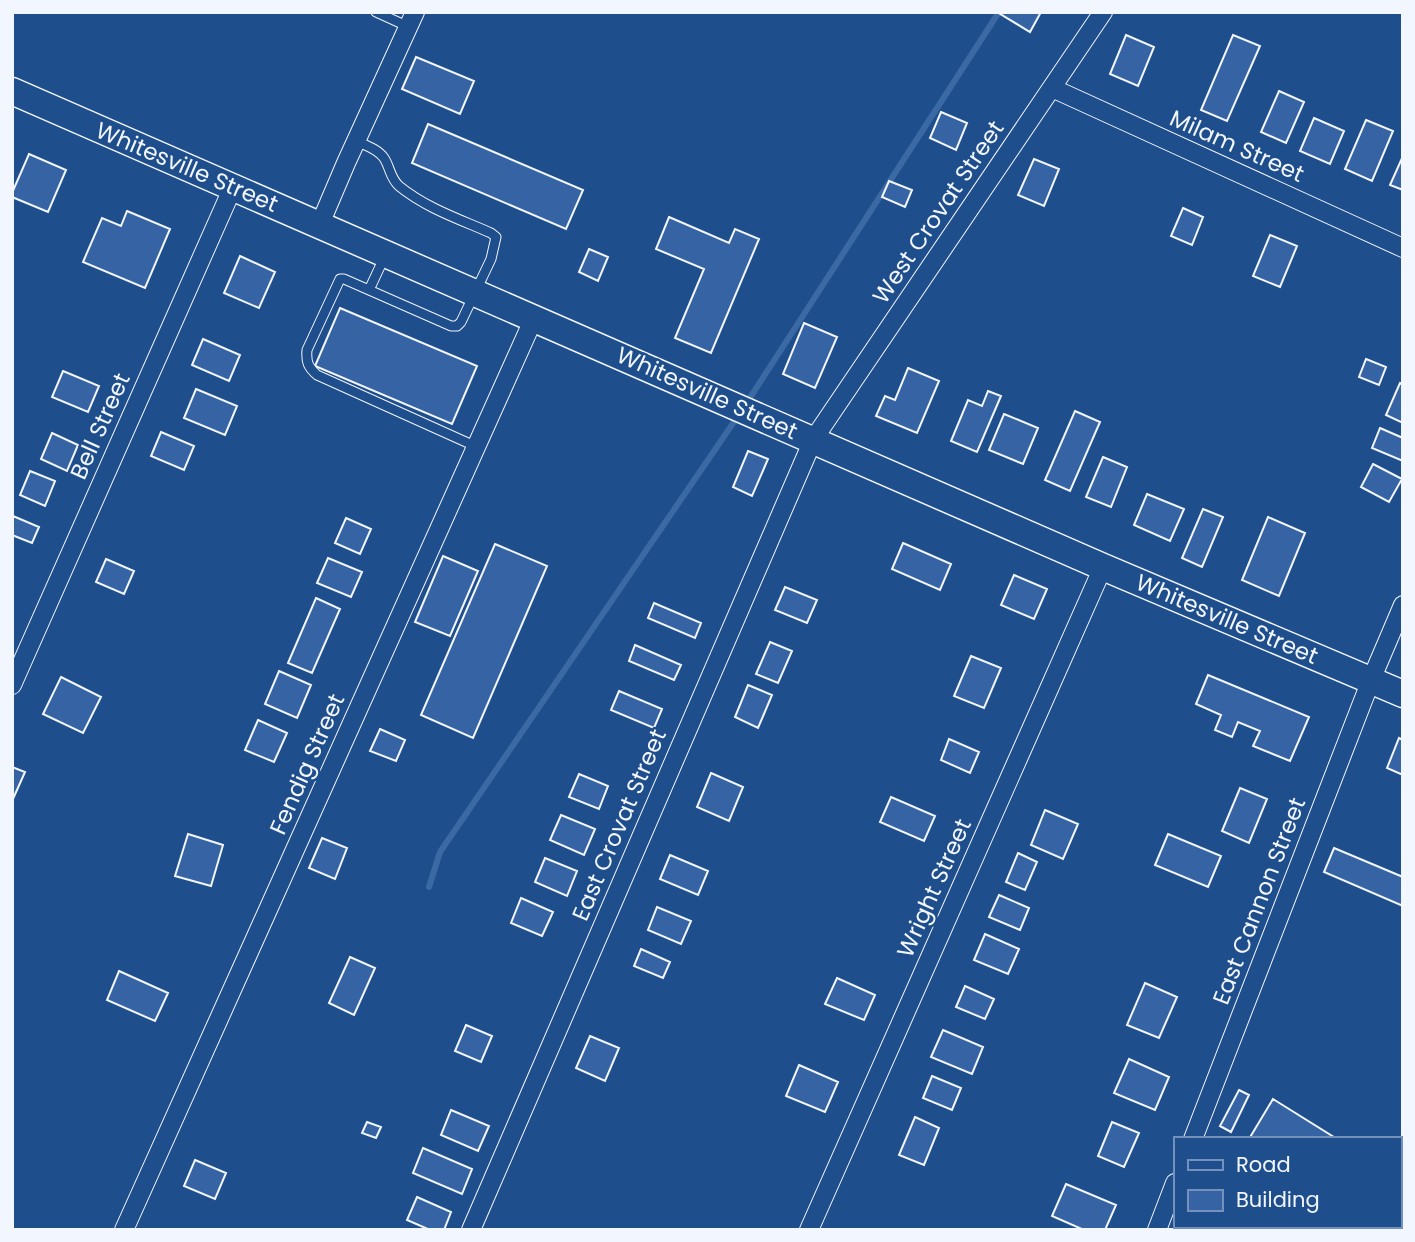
<svg xmlns="http://www.w3.org/2000/svg" width="1415" height="1242" viewBox="0 0 1415 1242" font-family="Poppins,sans-serif">
<style>
.lines{fill:none;stroke-linecap:round;stroke-linejoin:round}
.stream{stroke:#3b69a3;stroke-width:6}
.building{fill:#3563a3;stroke:#f2f6ff;stroke-width:2}
.service-casing{stroke:#f2f6ff;stroke-width:11}
.minor-casing{stroke:#f2f6ff;stroke-width:20}
.secondary-casing{stroke:#f2f6ff;stroke-width:29}
.service{stroke:#1f4e8c;stroke-width:9}
.minor{stroke:#1f4e8c;stroke-width:18}
.secondary{stroke:#1f4e8c;stroke-width:26}
.labels{text-anchor:middle;dominant-baseline:central;stroke-width:5;stroke-linejoin:round;paint-order:stroke}
.street-label{font-size:23px;fill:#f2f6ff;stroke:#1f4e8c}
</style>
<rect width="100%" height="100%" fill="#1f4e8c"/>
<g class="lines">
<!-- stream -->
<path class="stream" d="M746,404L999,12
M429,887L440,852L738,416"/>
</g>
<!-- building -->
<path class="building" d="M997,12H1041L1030,32Z
M1126,35L1154,47L1138,86L1110,74Z
M1233,35L1260,46L1227,121L1201,110Z
M416,57L474,81L460,114L402,89Z
M1279,91L1304,102L1286,143L1261,132Z
M941,112L967,123L956,150L930,138Z
M1314,118L1344,131L1330,164L1300,151Z
M1366,120L1393,131L1372,181L1345,169Z
M428,124L583,190L566,229L412,163Z
M29,154L66,170L48,212L12,197V193Z
M1403,156V190L1390,185Z
M1034,159L1059,169L1044,206L1018,195Z
M889,181L912,190L905,207L882,197Z
M1183,208L1203,217L1192,245L1171,236Z
M127,211L170,229L145,288L83,262L102,218L121,226Z
M669,217L729,243L735,229L759,239L711,353L675,338L704,269L656,249Z
M1270,235L1297,246L1280,287L1253,276Z
M589,249L608,257L598,281L579,272Z
M240,256L275,272L259,308L224,293Z
M340,308L477,366L452,424L315,366Z
M804,323L837,337L815,388L783,374Z
M203,339L240,355L229,381L192,365Z
M1366,359L1386,367L1379,385L1359,377Z
M908,368L939,381L917,433L876,416L885,396L895,400Z
M63,371L99,386L88,412L52,397Z
M1400,383L1403,384V423L1386,415Z
M196,389L237,406L225,435L184,418Z
M988,391L1001,396L977,452L951,441L968,400L982,406Z
M1075,411L1100,422L1070,491L1045,480Z
M1004,414L1038,428L1023,464L989,450Z
M1380,428L1403,438V461L1372,448Z
M161,432L194,446L184,470L151,456Z
M52,433L78,445L67,471L41,459Z
M748,451L768,459L752,496L733,487Z
M1103,457L1127,467L1111,507L1086,497Z
M1373,464L1402,479L1389,502L1361,487Z
M30,471L55,481L45,506L20,495Z
M1147,494L1184,509L1170,541L1134,525Z
M1203,509L1223,517L1202,567L1182,558Z
M13,516L39,527L32,543L12,535Z
M1268,517L1305,533L1279,596L1242,580Z
M346,518L371,529L360,554L335,543Z
M903,543L951,564L940,590L892,569Z
M495,544L547,566L473,738L421,715Z
M443,556L478,571L450,636L415,622Z
M328,558L362,572L351,597L317,583Z
M106,559L134,571L124,594L96,582Z
M1014,575L1047,589L1034,619L1001,605Z
M785,587L817,600L807,623L775,610Z
M316,598L340,609L312,673L288,663Z
M654,603L701,623L695,638L648,618Z
M770,642L792,651L778,683L756,674Z
M635,645L681,665L674,680L629,661Z
M971,656L1001,668L984,708L954,696Z
M279,671L311,685L297,718L265,704Z
M1208,675L1309,717L1290,761L1253,746L1260,731L1238,722L1232,737L1215,730L1221,715L1196,704Z
M61,677L101,697L83,733L43,714Z
M748,685L772,695L758,728L735,717Z
M619,691L662,709L654,728L611,710Z
M258,720L287,733L274,762L245,750Z
M380,729L405,740L396,761L370,751Z
M1399,738L1403,740V775L1387,768Z
M949,739L979,752L970,773L941,760Z
M12,767L25,772L13,799H12Z
M711,773L743,787L729,821L697,807Z
M579,774L608,786L599,809L569,797Z
M1240,788L1267,799L1249,843L1222,831Z
M891,797L935,816L924,841L880,822Z
M1045,810L1078,824L1063,859L1031,845Z
M561,815L595,829L584,855L550,840Z
M188,834L223,845L211,886L175,876Z
M1168,834L1221,856L1208,887L1155,865Z
M322,838L347,848L335,879L309,868Z
M1334,848L1403,877V906L1324,872Z
M1018,853L1037,862L1025,890L1006,882Z
M670,855L708,871L698,895L660,879Z
M545,858L577,871L567,896L535,882Z
M999,895L1029,908L1020,930L989,917Z
M521,898L553,912L542,936L511,923Z
M657,907L691,921L681,944L648,930Z
M985,934L1019,949L1008,974L974,960Z
M641,949L670,962L663,978L634,966Z
M350,957L375,968L354,1015L329,1003Z
M119,971L168,993L155,1021L107,1000Z
M837,978L875,995L864,1020L825,1004Z
M1145,983L1177,997L1159,1038L1127,1025Z
M965,986L994,999L985,1019L956,1007Z
M466,1025L492,1036L481,1062L455,1051Z
M943,1030L983,1047L972,1074L931,1057Z
M590,1036L619,1048L605,1081L576,1068Z
M1129,1059L1169,1077L1155,1110L1114,1093Z
M799,1065L838,1082L825,1112L786,1096Z
M932,1076L961,1088L952,1110L923,1098Z
M1239,1090L1249,1095L1231,1132L1220,1126Z
M1273,1099L1337,1139H1249Z
M451,1110L489,1126L478,1151L441,1135Z
M915,1117L939,1128L924,1165L899,1155Z
M367,1122L381,1127L376,1138L362,1133Z
M1112,1122L1139,1133L1124,1167L1098,1156Z
M423,1148L472,1169L462,1194L413,1173Z
M195,1160L226,1173L215,1199L184,1186Z
M1066,1184L1116,1205L1105,1230H1084L1052,1216Z
M1399,1196L1403,1198V1223L1398,1230H1324L1326,1226H1399Z
M417,1197L451,1212L444,1230H430L407,1220Z
M1196,1226H1263L1269,1230H1194Z"/>
<g class="lines">
<defs>
<path id="service" d="M376,12L409,27
M356,141C365,145 378,149 384,158C390,167 390,178 399,186C426,208 459,219 491,233L496,237L491,259L461,322L457,326H451L344,279H340L307,350C306,362 308,367 317,375L477,447
M369,290L384,258"/>
<path id="minor" d="M1052,88L1403,248
M320,224L346,163L415,12
M12,685L233,187
M1193,1139L1371,680L1403,605
M124,1230L534,318
M471,1230L813,440L1103,12
M809,1230L1103,567
M1157,1230L1175,1183"/>
<path id="secondary" d="M12,91L1103,567L1403,694"/>
</defs>
<!-- service casing -->
<use href="#service" class="service-casing"/>
<!-- minor casing -->
<use href="#minor" class="minor-casing"/>
<!-- secondary casing -->
<use href="#secondary" class="secondary-casing"/>
<!-- service -->
<use href="#service" class="service"/>
<!-- minor -->
<use href="#minor" class="minor"/>
<!-- secondary -->
<use href="#secondary" class="secondary"/>
</g>
<g class="labels">
<!-- street labels -->
<g class="street-label">
<text transform="translate(1237 146) rotate(24)">Milam Street</text>
<text transform="translate(187 167) rotate(23)">Whitesville Street</text>
<text transform="translate(938 212) rotate(-56)">West Crovat Street</text>
<text transform="translate(707 393) rotate(24)">Whitesville Street</text>
<text transform="translate(100 426) rotate(-66)">Bell Street</text>
<text transform="translate(1227 619) rotate(23)">Whitesville Street</text>
<text transform="translate(307 764) rotate(-66)">Fendig Street</text>
<text transform="translate(619 825) rotate(-67)">East Crovat Street</text>
<text transform="translate(934 888) rotate(-66)">Wright Street</text>
<text transform="translate(1259 901) rotate(-69)">East Cannon Street</text>
</g>
</g>
<!-- border -->
<rect width="1415" height="1242" fill="none" stroke="#f2f6ff" stroke-width="28"/>
<!-- legend -->
<rect x="1174" y="1137" width="228" height="91" fill="#1f4e8c" stroke="#7391ba" stroke-width="2"/>
<rect x="1188" y="1160" width="35" height="10" fill="#1f4e8c" stroke="#7391ba" stroke-width="2"/>
<text x="1236" y="1172" font-size="21" fill="#f2f6ff">Road</text>
<rect x="1188" y="1190" width="35" height="21" fill="#3563a3" stroke="#7391ba" stroke-width="2"/>
<text x="1236" y="1207" font-size="21" fill="#f2f6ff">Building</text>
</svg>
